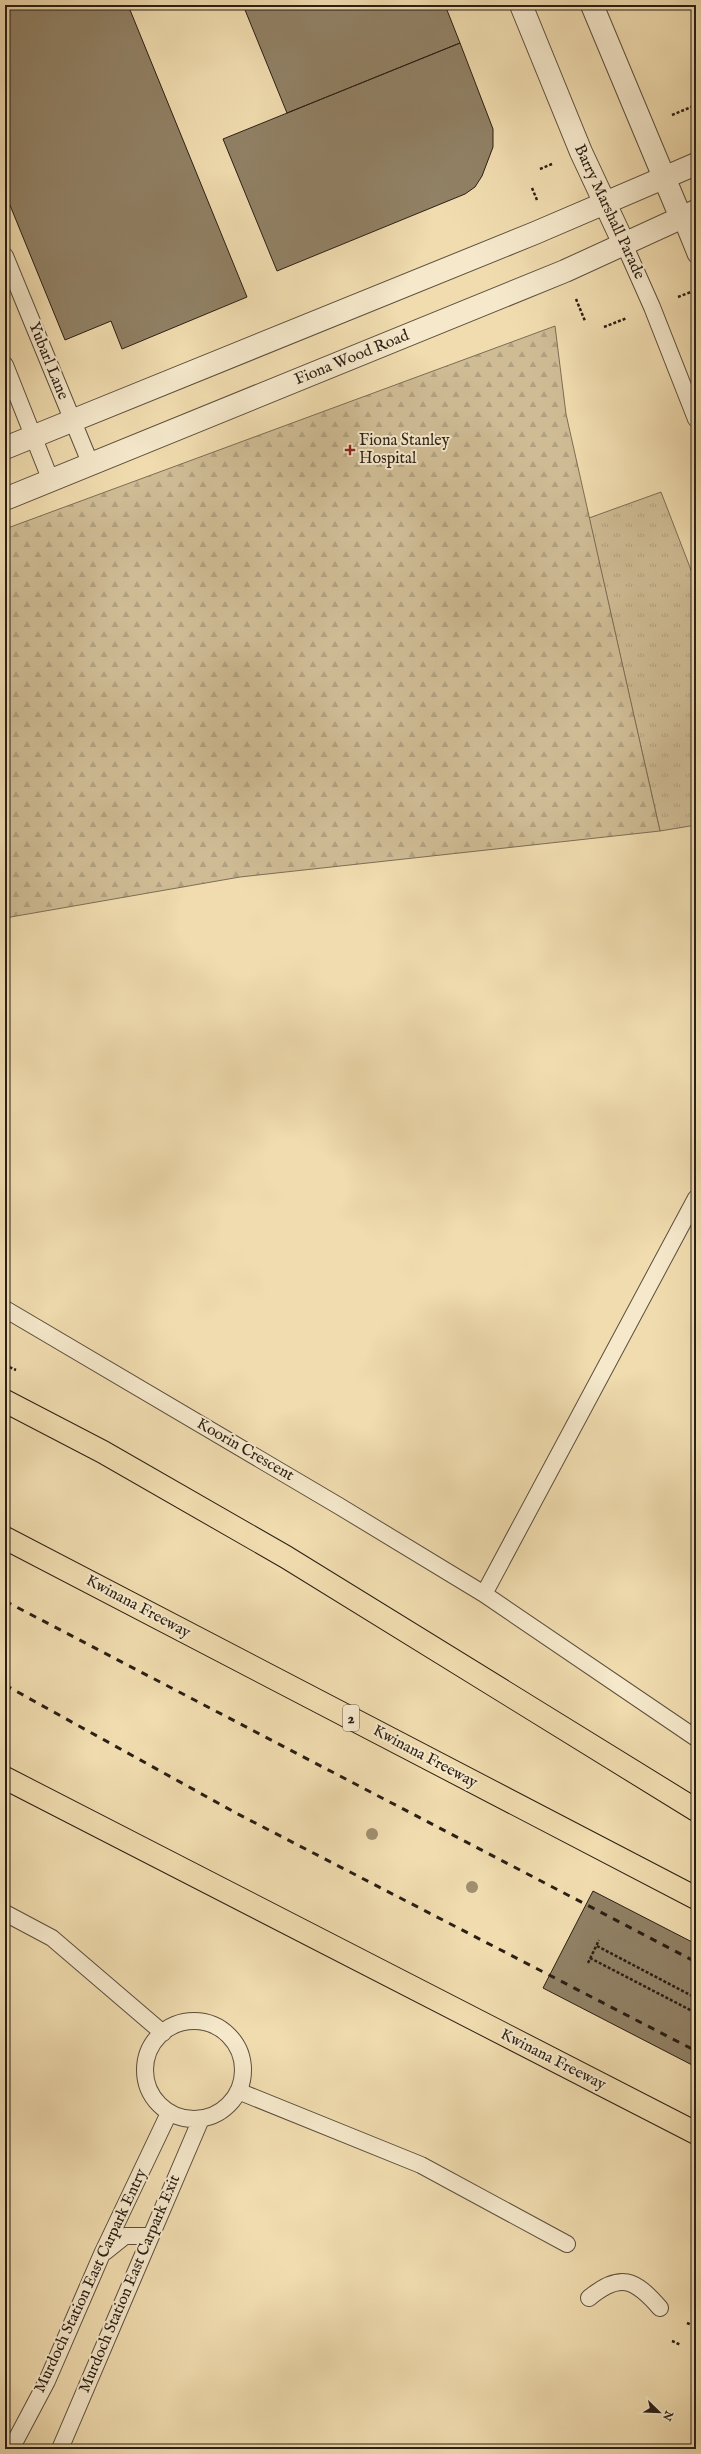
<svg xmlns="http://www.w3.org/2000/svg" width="701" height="2454" viewBox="0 0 701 2454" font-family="'IM FELL English',serif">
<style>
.grass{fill:url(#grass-tufts);stroke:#7d6e55}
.forest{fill:url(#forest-firs);stroke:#7d6e55}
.building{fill:#918165;stroke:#2b1f15}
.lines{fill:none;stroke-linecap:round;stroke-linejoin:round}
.service-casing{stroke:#5c4e3c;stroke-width:18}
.tertiary-casing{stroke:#5c4e3c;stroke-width:24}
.motorway-casing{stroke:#2b1f15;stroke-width:24}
.path{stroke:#2b1f15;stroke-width:2.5;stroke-dasharray:3 2;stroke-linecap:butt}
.service{stroke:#f5e8cb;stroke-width:16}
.tertiary{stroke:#f5e8cb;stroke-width:22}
.motorway{stroke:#f0dcaf;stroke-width:22}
.rail{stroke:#2b1f15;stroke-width:3;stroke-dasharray:7 7;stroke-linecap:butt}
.tree{fill:#9f8e6f}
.poi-dot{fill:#8f2418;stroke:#f5e8cb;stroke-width:1.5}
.labels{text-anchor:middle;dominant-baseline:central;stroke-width:4;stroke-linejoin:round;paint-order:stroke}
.shield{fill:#f5e8cb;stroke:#685b4c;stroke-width:1}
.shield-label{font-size:15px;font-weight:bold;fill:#2b1f15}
.street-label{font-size:16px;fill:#2b1f15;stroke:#f5e8cb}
.poi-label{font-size:16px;fill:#2b1f15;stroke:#f5e8cb;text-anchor:start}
</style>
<defs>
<pattern id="grass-tufts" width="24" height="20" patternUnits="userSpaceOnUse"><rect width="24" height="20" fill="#cfbc95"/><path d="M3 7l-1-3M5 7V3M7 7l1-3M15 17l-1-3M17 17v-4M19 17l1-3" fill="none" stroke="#b2a180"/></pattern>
<pattern id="forest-firs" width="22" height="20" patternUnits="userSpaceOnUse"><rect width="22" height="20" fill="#cfbc95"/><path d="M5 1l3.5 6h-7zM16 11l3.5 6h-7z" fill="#b2a180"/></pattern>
</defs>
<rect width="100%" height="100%" fill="#f0dcaf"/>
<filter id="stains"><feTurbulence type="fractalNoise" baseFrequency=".005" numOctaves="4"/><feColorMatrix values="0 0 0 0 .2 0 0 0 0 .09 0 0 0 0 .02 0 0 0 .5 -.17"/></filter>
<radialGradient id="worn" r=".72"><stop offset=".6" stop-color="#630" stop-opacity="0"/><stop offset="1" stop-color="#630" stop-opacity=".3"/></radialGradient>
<!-- grass -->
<path class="grass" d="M661,492L696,583V825L660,831L589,518Z"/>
<!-- forest -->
<path class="forest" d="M555,326L566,414L660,831L240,877L5,918V529Z"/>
<!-- building -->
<path class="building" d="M5,5H128L247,297L122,349L111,321L65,340L5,193Z
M243,5H445L460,43L287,113Z
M460,43L493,129V147L482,176L475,187L465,194L277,271L223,139Z
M593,1891L696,1944V2067L543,1988Z"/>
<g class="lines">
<defs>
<path id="service" d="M681,218L696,255
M624,244L652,307L696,419
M5,256L91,465
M5,365L51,481
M696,1198L484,1594L696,1738
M5,1309L339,1506L484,1594
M5,1913L52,1938L163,2033
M145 2070a49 49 0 1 1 98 0a49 49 0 1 1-98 0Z
M238,2091L421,2165L567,2244
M105,2252L125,2236H150
M589,2298C620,2272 635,2279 660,2308
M11,2449L47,2381L102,2254L169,2113
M60,2449L201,2119"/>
<path id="tertiary" d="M521,5L581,152L624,244
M592,5L681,218
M5,448L535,233L696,164
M5,499L565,271L696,211"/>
<path id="motorway" d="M5,1401L103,1452L286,1557L696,1810
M5,1538L696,1898
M5,1778L696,2133"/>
</defs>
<!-- service casing -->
<use href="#service" class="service-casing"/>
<!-- tertiary casing -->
<use href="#tertiary" class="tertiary-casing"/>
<!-- motorway casing -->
<use href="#motorway" class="motorway-casing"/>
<!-- path -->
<path class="path" d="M672,115L696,105
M540,169L552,164
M532,188L537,200
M678,297L696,290
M576,299L585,321
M604,327L627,318
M5,1365L16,1370
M597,1946L696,1998
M590,1958L696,2013
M588,1963L599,1940
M687,2323L696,2327
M672,2341L681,2345"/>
<!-- service -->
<use href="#service" class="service"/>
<!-- tertiary -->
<use href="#tertiary" class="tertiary"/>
<!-- motorway -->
<use href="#motorway" class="motorway"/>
<!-- rail -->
<path class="rail" d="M5,1601L696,1962
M5,1685L236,1813L696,2051"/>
</g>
<!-- trees -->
<g class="tree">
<circle cx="372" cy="1834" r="6"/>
<circle cx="472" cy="1887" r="6"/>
</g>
<!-- markers -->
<path class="poi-dot" d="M348 444h4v4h4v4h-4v4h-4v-4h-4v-4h4z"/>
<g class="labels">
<!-- shield labels -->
<rect class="shield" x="343" y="1705" width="16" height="26" rx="3"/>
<g class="shield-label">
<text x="351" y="1718">2</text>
</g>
<!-- street labels -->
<g class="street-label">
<text transform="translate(609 212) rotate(65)">Barry Marshall Parade</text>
<text transform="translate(352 358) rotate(-22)">Fiona Wood Road</text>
<text transform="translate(48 361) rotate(68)">Yubarl Lane</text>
<text transform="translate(245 1450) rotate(30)">Koorin Crescent</text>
<text transform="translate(138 1607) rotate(28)">Kwinana Freeway</text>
<text transform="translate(425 1757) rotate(28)">Kwinana Freeway</text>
<text transform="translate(553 2060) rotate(27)">Kwinana Freeway</text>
<text transform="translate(91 2281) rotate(-65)">Murdoch Station East Carpark Entry</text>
<text transform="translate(130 2284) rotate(-67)">Murdoch Station East Carpark Exit</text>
</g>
<!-- poi labels -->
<g class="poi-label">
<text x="359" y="441">Fiona Stanley<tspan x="359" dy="18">Hospital</tspan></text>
</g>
</g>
<!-- margin -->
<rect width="701" height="2454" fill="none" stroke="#f0dcaf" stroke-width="20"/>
<rect x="6" y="6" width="689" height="2442" fill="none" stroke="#2b1f15" stroke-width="2"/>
<rect x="10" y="10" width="681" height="2434" fill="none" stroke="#2b1f15"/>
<!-- north arrow -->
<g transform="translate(659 2412) rotate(113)" stroke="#f5e8cb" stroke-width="3" paint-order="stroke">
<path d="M0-3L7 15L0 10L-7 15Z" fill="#2b1f15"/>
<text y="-6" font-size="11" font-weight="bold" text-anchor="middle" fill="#2b1f15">N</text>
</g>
<rect width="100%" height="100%" filter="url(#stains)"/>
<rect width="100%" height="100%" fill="url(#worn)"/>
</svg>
